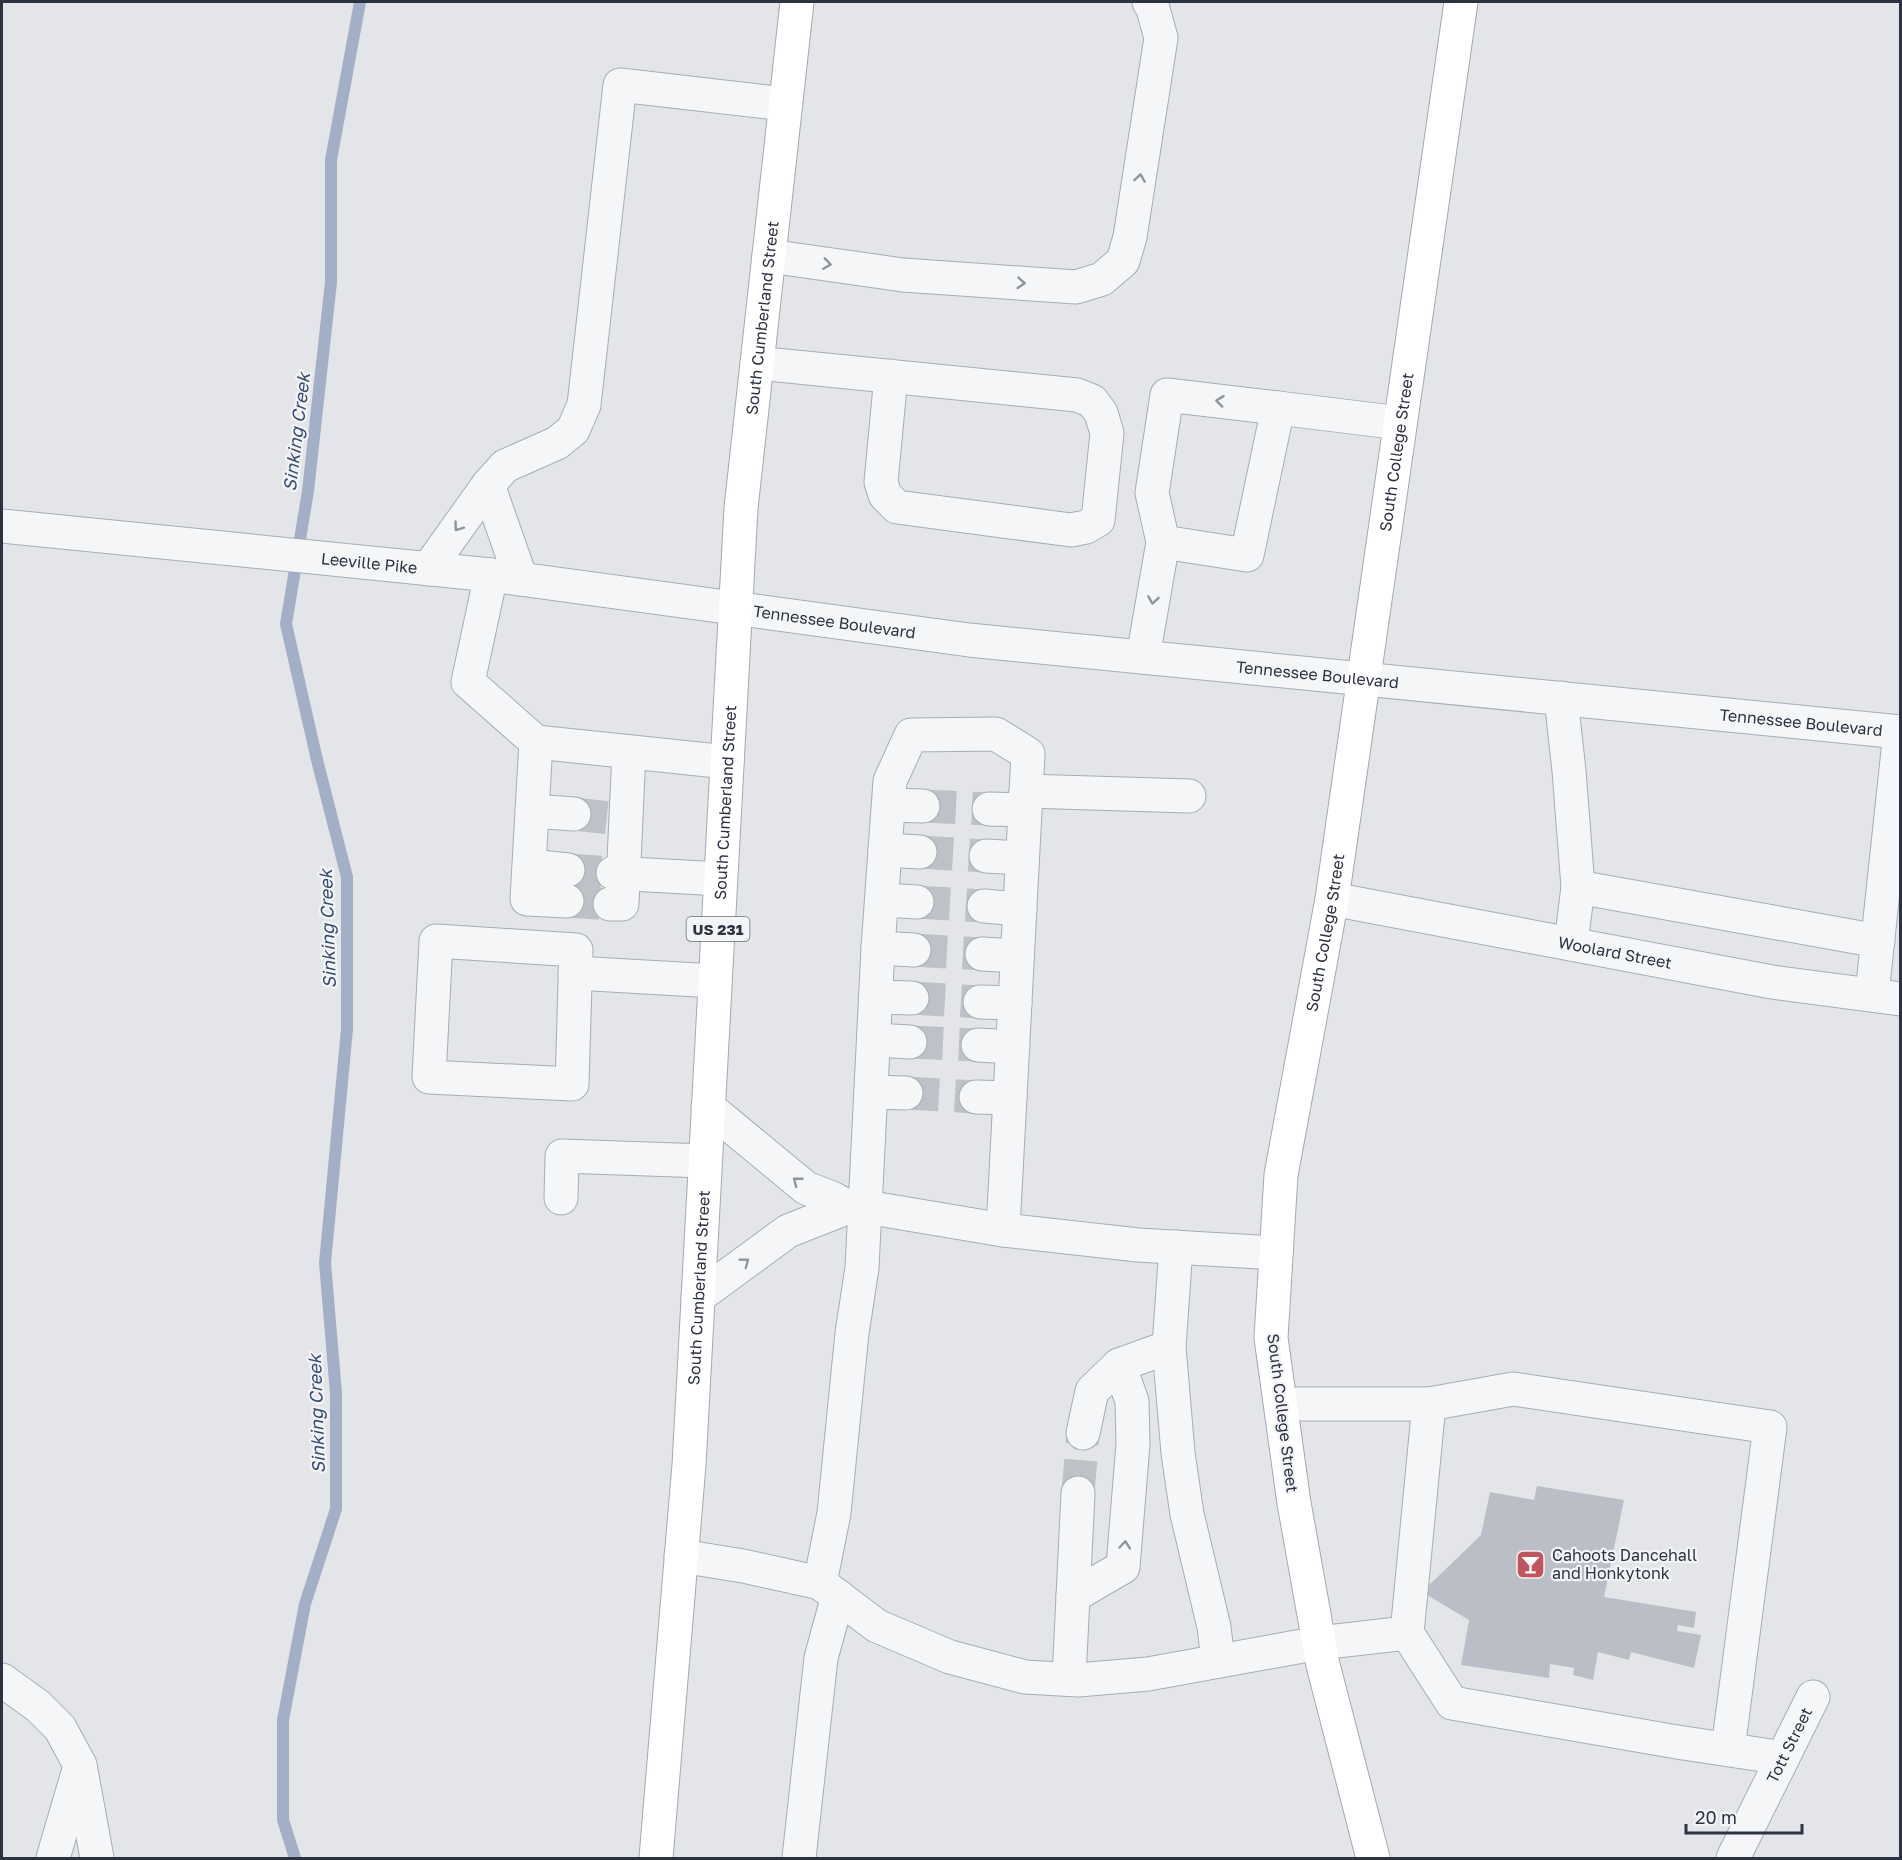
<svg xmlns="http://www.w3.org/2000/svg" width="1902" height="1860" viewBox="0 0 1902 1860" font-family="'Golos Text',sans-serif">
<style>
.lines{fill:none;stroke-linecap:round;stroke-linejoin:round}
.stream{stroke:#a2afc6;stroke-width:12}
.building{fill:#babec6}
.minor-tunnel{stroke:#bec1c7;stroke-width:33;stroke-dasharray:33 16;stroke-linecap:butt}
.minor-casing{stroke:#a8acb3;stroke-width:35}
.major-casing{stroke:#a3a8b4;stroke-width:35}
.minor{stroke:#f5f6f8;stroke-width:33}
.major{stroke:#fff;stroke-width:33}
.oneway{stroke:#90949c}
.labels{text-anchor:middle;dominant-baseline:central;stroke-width:4.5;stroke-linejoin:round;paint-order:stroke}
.shield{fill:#f2f4f7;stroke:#676c77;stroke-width:1.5}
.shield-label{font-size:15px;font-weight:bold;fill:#2c3240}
.street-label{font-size:16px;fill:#2c3240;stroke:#f2f4f7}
.poi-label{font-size:16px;fill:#2c3240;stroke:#f2f4f7;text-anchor:start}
.water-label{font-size:18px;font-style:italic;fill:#3a4d70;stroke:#f2f4f7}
</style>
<rect width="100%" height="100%" fill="#e3e5e9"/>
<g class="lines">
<!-- stream -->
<path class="stream" d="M295,1858L283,1820V1720L305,1604L336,1509V1393L325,1263L347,1029V877L317,760L286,624L308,491L331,282V160L360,2"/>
</g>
<!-- building -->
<path class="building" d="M1537,1486L1624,1500L1604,1597L1696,1612L1694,1628L1678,1625L1677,1631L1701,1635L1694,1668L1631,1652L1629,1660L1598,1652L1593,1680L1573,1675L1574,1668L1550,1664L1549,1678L1461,1665L1469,1620L1422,1592L1481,1535L1490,1492L1534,1500Z"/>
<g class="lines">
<!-- minor-tunnel -->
<path class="minor-tunnel" d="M923,806L989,809
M574,814L618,819
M920,852L986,856
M568,870L613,873
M567,901L610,904
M917,902L984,906
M914,950L982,954
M912,998L980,1002
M910,1042L978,1045
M906,1093L976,1097
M1078,1493L1083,1433"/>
<defs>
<g id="minor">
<path d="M769,256L903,275L1076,287L1102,279L1123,261L1130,237L1161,38L1153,9L1149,2"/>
<path d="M757,363L1077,395L1092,401L1101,413L1107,433L1098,520L1086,527L1071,530L897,507L885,495L881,482L891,376"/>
<path d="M488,485L521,579"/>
<path id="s1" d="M2,526L491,575L969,640L1900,732"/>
<path d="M1163,542L1247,555L1278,408L1400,423"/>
<path d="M428,569L488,485L505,466L557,443L573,430L584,405L620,85L785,104"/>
<path d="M491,575L468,682L536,742L727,762"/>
<path d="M1143,657L1163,542L1152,493L1167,395L1278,408"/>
<path d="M1561,698L1569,771L1578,887L1571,944"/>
<path d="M536,742L527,899L567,901"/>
<path d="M1026,791L1189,796"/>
<path d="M889,805L923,806"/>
<path d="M989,809L1025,810"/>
<path d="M532,811L574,814"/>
<path d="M885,850L920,852"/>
<path d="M986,856L1022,858"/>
<path d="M530,866L568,870"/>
<path d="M613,873L720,879"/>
<path d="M1578,887L1878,941"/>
<path id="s2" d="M1332,899L1772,982L1900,999"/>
<path d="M882,900L917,902"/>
<path d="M610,904H622L629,752"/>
<path d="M984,906L1020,909"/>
<path d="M436,941L576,950L572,1084L429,1077Z"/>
<path d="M878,948L914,950"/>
<path d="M982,954L1017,956"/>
<path d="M575,973L715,981"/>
<path d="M1872,994L1900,732"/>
<path d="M876,997L912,998"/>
<path d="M980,1002L1015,1003"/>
<path d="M874,1040L910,1042"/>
<path d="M978,1045L1013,1047"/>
<path d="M871,1092L906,1093"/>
<path d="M976,1097L1010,1098"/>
<path d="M708,1107L806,1188L832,1198L849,1207"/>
<path d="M561,1198L562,1156L705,1161"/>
<path d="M1176,1247L1169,1347L1178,1453L1187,1514L1214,1627L1218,1661"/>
<path d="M698,1297L788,1231L849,1207H866L1003,1230L1138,1245L1276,1253"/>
<path d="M1429,1404L1513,1389L1770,1427L1728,1749"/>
<path d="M1083,1433L1092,1391L1119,1365L1169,1347"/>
<path d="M681,1556L743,1566L820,1583L877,1626L950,1657L1025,1677L1078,1680L1148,1674L1319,1643L1407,1633L1429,1404H1281"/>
<path d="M820,1583L834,1513L852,1333L862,1268L878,948L890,781L911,735L996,734L1028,754L1003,1230"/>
<path d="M1073,1596L1123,1567L1133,1444L1132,1401L1119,1365"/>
<path d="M1407,1633L1452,1703L1677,1742L1783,1758"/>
<path d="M1069,1679L1078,1493"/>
<path d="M2,1680L38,1706L60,1728L80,1765L97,1858"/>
<path d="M53,1858L78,1773"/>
<path d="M799,1858L821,1658L838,1596"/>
<path id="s3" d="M1733,1858L1813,1697"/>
</g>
<g id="major">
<path id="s4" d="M656,1858L689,1465L741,508L797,2"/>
<path id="s5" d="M1373,1858L1323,1665L1294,1503L1271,1338L1281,1175L1332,899L1461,2"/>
</g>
</defs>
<!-- minor casing -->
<use href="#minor" class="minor-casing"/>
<!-- major casing -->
<use href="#major" class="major-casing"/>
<!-- minor -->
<use href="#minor" class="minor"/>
<!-- major -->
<use href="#major" class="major"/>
</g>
<!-- one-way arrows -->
<defs><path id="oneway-chevron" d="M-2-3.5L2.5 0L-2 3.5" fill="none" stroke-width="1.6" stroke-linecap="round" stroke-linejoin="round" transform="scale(1.5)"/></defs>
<g class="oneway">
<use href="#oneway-chevron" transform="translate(1140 178) rotate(-81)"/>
<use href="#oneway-chevron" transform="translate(827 264) rotate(8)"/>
<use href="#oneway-chevron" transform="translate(1021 283) rotate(4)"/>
<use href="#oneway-chevron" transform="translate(1220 401) rotate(-173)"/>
<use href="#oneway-chevron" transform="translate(458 527) rotate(126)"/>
<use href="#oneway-chevron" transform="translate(1153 600) rotate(99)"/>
<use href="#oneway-chevron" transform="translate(797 1181) rotate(-142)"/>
<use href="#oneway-chevron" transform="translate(745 1262) rotate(-37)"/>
<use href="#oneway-chevron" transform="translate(1125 1545) rotate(-85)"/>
</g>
<!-- icons -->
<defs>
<symbol id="bar-square" viewBox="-11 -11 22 22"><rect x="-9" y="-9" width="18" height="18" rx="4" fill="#c1555b" stroke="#f2f4f7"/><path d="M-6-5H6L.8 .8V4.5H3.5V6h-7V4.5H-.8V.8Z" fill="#fff"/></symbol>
</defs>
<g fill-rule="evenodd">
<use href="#bar-square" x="1514" y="1548" width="33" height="33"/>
</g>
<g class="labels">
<!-- shield labels -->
<rect class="shield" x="686.5" y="917" width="63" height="24" rx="4.5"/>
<g class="shield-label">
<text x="718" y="929">US 231</text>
</g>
<!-- street labels -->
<g class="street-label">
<text stroke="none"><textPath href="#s4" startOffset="1544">South Cumberland Street</textPath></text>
<text stroke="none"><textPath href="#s5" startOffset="1426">South College Street</textPath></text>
<text stroke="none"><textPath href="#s1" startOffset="369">Leeville Pike</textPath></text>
<text stroke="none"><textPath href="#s1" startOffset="838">Tennessee Boulevard</textPath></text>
<text stroke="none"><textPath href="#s1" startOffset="1324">Tennessee Boulevard</textPath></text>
<text stroke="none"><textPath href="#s1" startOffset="1810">Tennessee Boulevard</textPath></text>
<text stroke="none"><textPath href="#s4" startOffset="1058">South Cumberland Street</textPath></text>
<text stroke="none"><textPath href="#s5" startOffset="940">South College Street</textPath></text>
<text stroke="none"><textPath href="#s2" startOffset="288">Woolard Street</textPath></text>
<text stroke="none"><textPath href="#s4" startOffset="572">South Cumberland Street</textPath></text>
<text transform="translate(1283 1413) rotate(83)">South College Street</text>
<text stroke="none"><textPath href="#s3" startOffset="126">Tott Street</textPath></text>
</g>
<!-- poi labels -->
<g class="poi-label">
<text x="1552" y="1555">Cahoots Dancehall<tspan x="1552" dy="18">and Honkytonk</tspan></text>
</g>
<!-- water labels -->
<g class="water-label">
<text transform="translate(296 432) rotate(-83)">Sinking Creek</text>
<text transform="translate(327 929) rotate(-92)">Sinking Creek</text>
<text transform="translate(316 1414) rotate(-92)">Sinking Creek</text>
</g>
</g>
<!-- border -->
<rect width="1902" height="1860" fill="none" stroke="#2c3240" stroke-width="6"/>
<!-- scale -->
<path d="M1686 1824v9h116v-9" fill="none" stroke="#2c3240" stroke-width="3"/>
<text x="1695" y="1824" font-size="18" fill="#2c3240" stroke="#f2f4f7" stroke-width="4.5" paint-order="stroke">20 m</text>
</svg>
